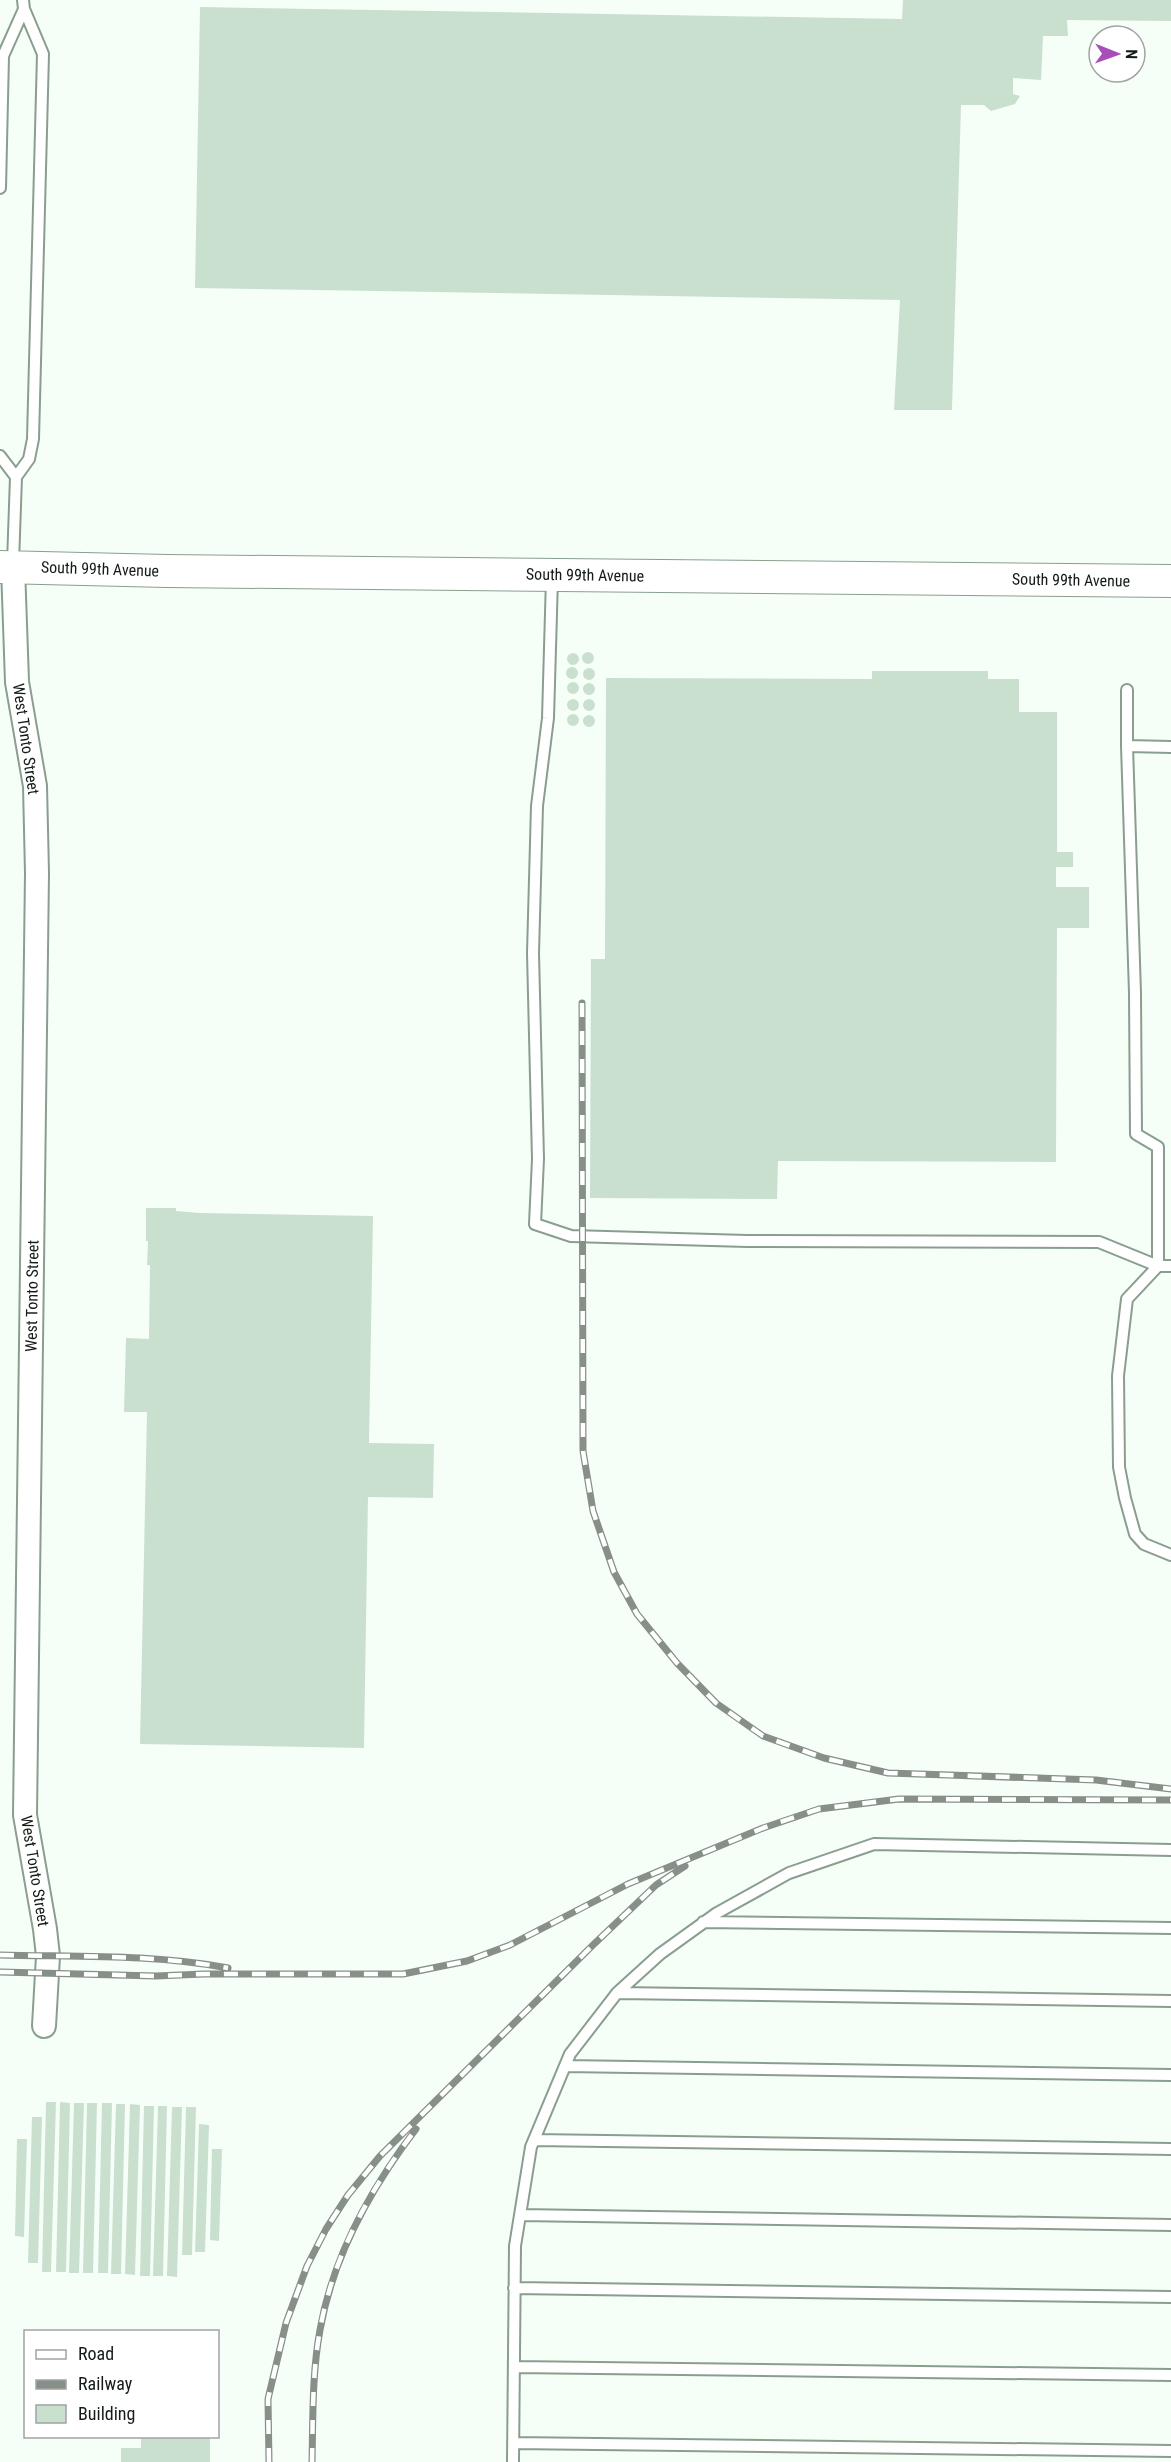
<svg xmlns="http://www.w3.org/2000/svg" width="1171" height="2462" viewBox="0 0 1171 2462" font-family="'Roboto Condensed',sans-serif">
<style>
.building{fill:#cae0cf}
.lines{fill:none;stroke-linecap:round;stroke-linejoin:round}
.service-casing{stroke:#899f8e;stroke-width:14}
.minor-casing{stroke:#899f8e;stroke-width:26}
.secondary-casing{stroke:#899f8e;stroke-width:34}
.service{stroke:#fff;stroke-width:10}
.minor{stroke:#fff;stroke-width:22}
.secondary{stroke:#fff;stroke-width:32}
.rail-casing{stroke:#869088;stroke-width:7}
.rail{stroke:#fff;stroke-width:4.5;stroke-dasharray:14;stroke-linecap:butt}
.labels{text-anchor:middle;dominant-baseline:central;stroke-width:4.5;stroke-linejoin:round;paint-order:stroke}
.street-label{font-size:16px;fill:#141c16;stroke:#fff}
</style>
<rect width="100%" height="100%" fill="#f5fff7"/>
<!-- building -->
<path class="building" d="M903,0H1171V21L1067,20L1068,36H1043L1041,80L1013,78V94L1020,96L1015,104L991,111L984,105H961L952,410H894L900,300L195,288L200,7L902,19Z
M582 658a6 6 0 1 1 12 0a6 6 0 1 1-12 0Z
M567 659a6 6 0 1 1 12 0a6 6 0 1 1-12 0Z
M566 673a6 6 0 1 1 12 0a6 6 0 1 1-12 0Z
M583 674a6 6 0 1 1 12 0a6 6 0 1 1-12 0Z
M872,671H988V679H1019V712H1057V852H1073V867H1056V887H1089V928H1057L1056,1162L778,1161L777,1199L590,1198L591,959H605L606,678L872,679Z
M567 688a6 6 0 1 1 12 0a6 6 0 1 1-12 0Z
M583 689a6 6 0 1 1 12 0a6 6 0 1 1-12 0Z
M567 705a6 6 0 1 1 12 0a6 6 0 1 1-12 0Z
M583 705a6 6 0 1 1 12 0a6 6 0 1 1-12 0Z
M567 720a6 6 0 1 1 12 0a6 6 0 1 1-12 0Z
M583 721a6 6 0 1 1 12 0a6 6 0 1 1-12 0Z
M146,1208H176V1211L200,1213L373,1216L369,1443L434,1444L433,1498L368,1497L364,1748L140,1744L147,1412H124L126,1338L149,1339L150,1265H147L148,1241H146Z
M46,2102H56L51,2272H42Z
M60,2102L70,2103L66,2272H56Z
M74,2103H84L79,2273H69Z
M87,2103H97L93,2273H83Z
M102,2103H112L108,2273H98Z
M116,2104H125L121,2274H111Z
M130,2104L140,2105L135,2275L125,2274Z
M144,2106H154L150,2276H140Z
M158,2106H167L163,2276H153Z
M172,2107H182L177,2277L167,2276Z
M186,2107H196L192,2255H182Z
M32,2117H42L38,2263H28Z
M199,2124L209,2125L205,2252H195Z
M17,2139H27L24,2237L15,2236Z
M212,2149H222L219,2241L210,2240Z
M141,2436L210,2437V2462H121V2448H141Z"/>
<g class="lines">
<defs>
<path id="service" d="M0,188L3,56L24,9
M0,456L16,477
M13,563L16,477L29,459L33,439L43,54L24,9L23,0
M552,578L548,718L537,806L533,953L538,1159L535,1224L571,1236L747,1241L1099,1242L1158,1266L1127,1299L1118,1376L1119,1467L1125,1498L1135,1534L1144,1544L1171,1555
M1127,746V690
M1171,747L1127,746L1135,993L1136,1134L1158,1147V1266H1171
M703,1922L1171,1928
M617,1993L1171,2001
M565,2066L1171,2075
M534,2140L1171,2149
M520,2215L1171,2225
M514,2288L1171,2297
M514,2367L1171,2375
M513,2443L1171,2451
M513,2462L515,2246L531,2147L570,2054L617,1993L660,1954L717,1913L789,1873L874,1844L1171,1850"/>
<path id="minor" d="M13,567L17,682L35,786L37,873L25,1815L45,1929L48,1956L44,2026"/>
<path id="secondary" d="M0,567L167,571L1171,581"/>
</defs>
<!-- service casing -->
<use href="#service" class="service-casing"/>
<!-- minor casing -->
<use href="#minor" class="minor-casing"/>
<!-- secondary casing -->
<use href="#secondary" class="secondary-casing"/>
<!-- service -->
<use href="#service" class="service"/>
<!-- minor -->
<use href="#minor" class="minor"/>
<!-- secondary -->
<use href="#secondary" class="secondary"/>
<defs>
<path id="rail" d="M582,1003L583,1451L593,1511L614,1572L637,1614L677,1663L716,1703L763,1736L824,1758L888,1773L1096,1780L1171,1789
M0,1955C76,1957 153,1954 228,1968
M0,1972L156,1976L204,1974H403L467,1961L510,1945L628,1884L763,1828L819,1809L899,1799L1171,1800
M269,2462L268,2399L286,2323L307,2266L326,2229L348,2195L380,2156L593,1945L656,1885L685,1866
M312,2462C313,2418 312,2373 320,2330C333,2255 371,2188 416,2129"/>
</defs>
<!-- rail casing -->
<use href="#rail" class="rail-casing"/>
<!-- rail -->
<use href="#rail" class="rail"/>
</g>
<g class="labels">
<!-- street labels -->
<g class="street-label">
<text transform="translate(100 569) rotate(2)">South 99th Avenue</text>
<text transform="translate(585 575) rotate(1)">South 99th Avenue</text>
<text transform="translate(1071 580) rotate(1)">South 99th Avenue</text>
<text transform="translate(26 739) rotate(82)">West Tonto Street</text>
<text transform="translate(32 1296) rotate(-89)">West Tonto Street</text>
<text transform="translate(35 1871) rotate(81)">West Tonto Street</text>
</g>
</g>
<!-- legend -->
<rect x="24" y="2330" width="195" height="108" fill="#ffffff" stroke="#a1a4a2" stroke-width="1.5"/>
<rect x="36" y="2350" width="30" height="9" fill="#ffffff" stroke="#a1a4a2" stroke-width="1.5"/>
<text x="78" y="2360" font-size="18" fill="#141c16">Road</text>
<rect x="36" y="2380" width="30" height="9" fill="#869088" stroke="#a1a4a2" stroke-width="1.5"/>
<text x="78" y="2390" font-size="18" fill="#141c16">Railway</text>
<rect x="36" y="2405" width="30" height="18" fill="#cae0cf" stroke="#a1a4a2" stroke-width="1.5"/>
<text x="78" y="2420" font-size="18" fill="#141c16">Building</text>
<!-- north arrow -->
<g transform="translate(1117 54) rotate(91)"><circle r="28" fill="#ffffff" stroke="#a1a4a2" stroke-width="1.5"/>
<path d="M0-4.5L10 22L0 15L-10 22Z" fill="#a74ebb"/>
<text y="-9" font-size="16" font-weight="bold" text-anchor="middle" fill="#141c16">N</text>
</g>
</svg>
